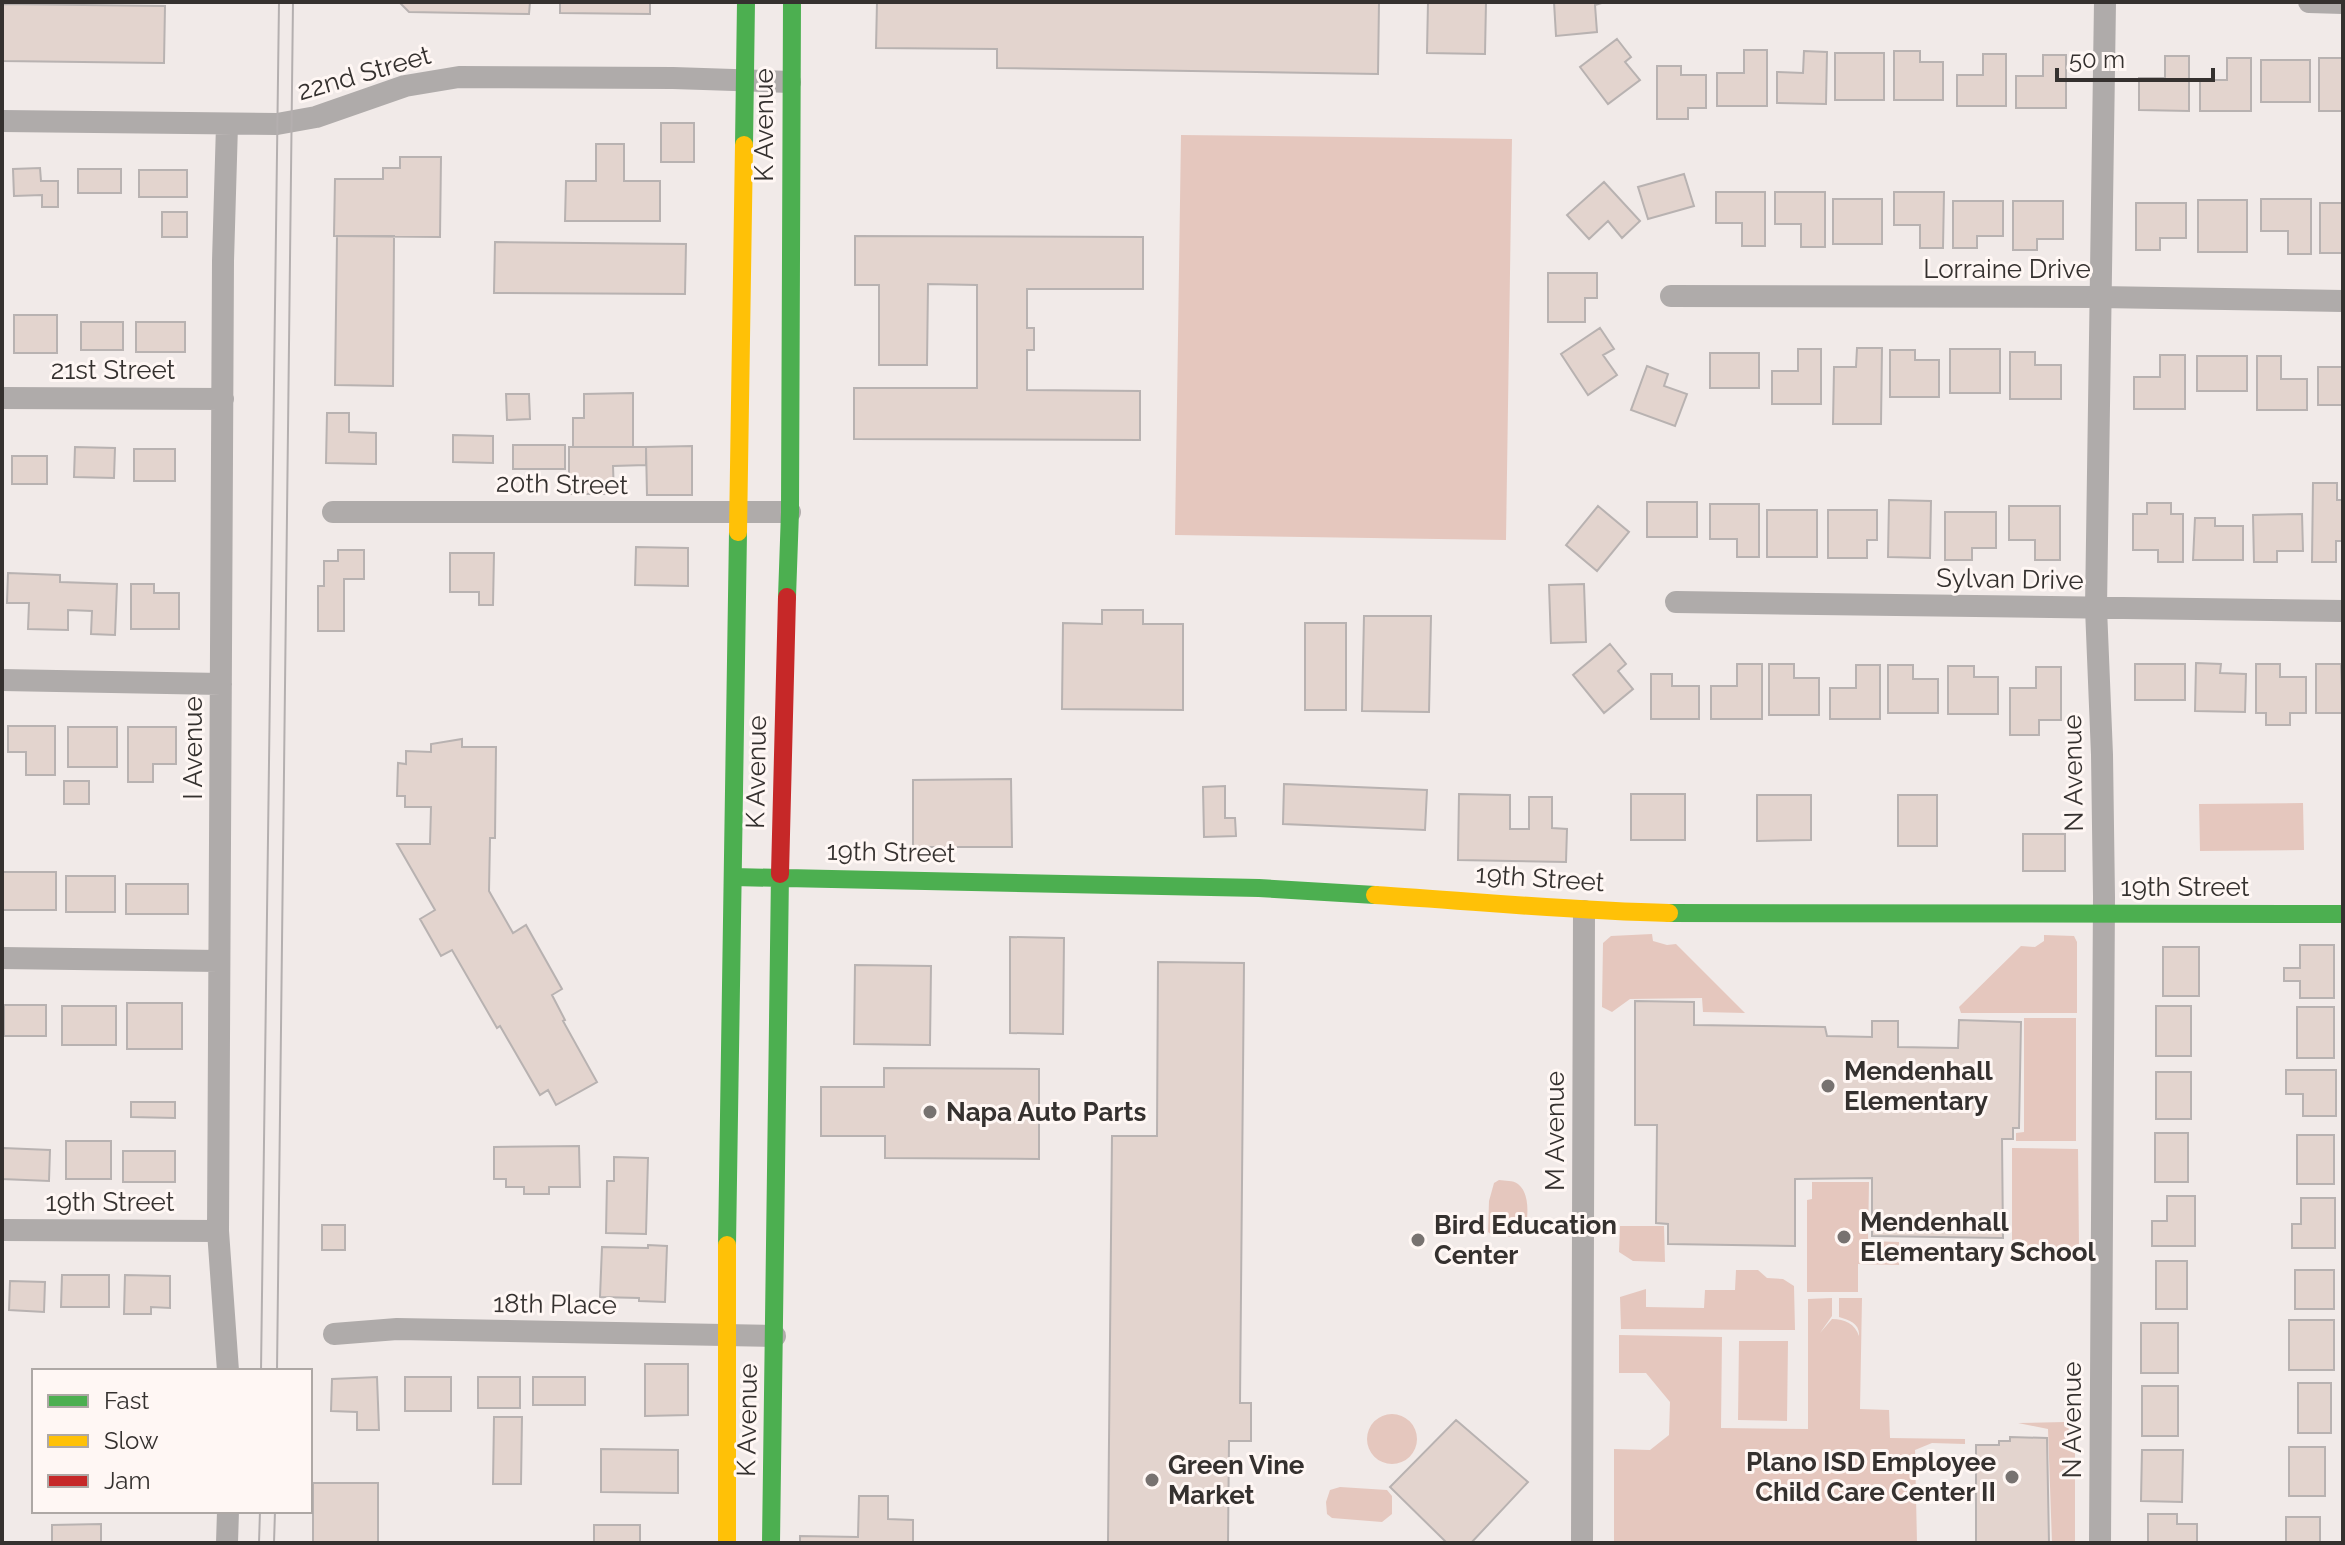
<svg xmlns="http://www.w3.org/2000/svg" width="2345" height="1545" viewBox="0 0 2345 1545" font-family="Raleway,sans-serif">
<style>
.green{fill:#e5c7be}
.building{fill:#e3d4ce;stroke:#b8b2b1;stroke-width:2}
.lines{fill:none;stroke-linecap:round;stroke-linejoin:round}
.street{stroke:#afabaa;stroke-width:22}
.fast{stroke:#4caf50;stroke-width:18}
.slow{stroke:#ffc107;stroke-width:18}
.jam{stroke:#c62828;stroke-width:18}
.tram{stroke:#b4afaf;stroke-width:2}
.poi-dot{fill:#777270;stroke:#fff7f4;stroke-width:3}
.labels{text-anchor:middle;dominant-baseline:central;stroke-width:6;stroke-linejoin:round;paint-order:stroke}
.street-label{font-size:26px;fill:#35312f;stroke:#fff7f4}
.poi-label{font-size:26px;font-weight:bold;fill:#35312f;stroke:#fff7f4;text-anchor:start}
</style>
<rect width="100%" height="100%" fill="#f1eae8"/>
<!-- green -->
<path class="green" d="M1181,135L1512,139L1506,540L1175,535Z
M2303,803L2304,850L2200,851L2199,804Z
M1652,934L1653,941L1667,945L1676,944L1745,1013L1703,1012L1702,998L1630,999L1612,1012L1602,1007L1603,943L1611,936Z
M2044,935L2074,936L2077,942V1013H1961L1959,1007L2021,946L2035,947L2044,941Z
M2024,1018H2076V1141H2016V1133L2024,1132Z
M2012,1148L2078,1149L2079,1249L2012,1248Z
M1499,1180C1505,1181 1513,1180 1518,1184C1531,1194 1528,1220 1524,1233L1514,1237L1492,1235L1488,1232L1489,1201L1494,1183Z
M1812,1182H1869L1868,1241L1899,1242V1265L1858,1264V1292H1807V1200L1812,1199Z
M1620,1226H1664L1665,1262L1633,1261L1619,1252Z
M1736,1270H1758L1767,1278L1783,1279L1794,1286L1795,1330L1621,1329L1620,1297L1646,1289V1307L1704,1308L1705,1290H1735Z
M1832,1298V1316L1820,1333L1832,1319C1845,1319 1855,1324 1859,1336C1860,1324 1850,1320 1839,1317V1298H1862L1860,1409L1889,1410L1890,1438L1965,1439V1444L1932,1443L1915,1450L1917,1543H1614V1449L1650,1450L1669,1435L1670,1402L1646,1373H1619V1335L1722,1337L1721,1428L1808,1429V1299Z
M1739,1341H1788L1787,1421L1738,1420Z
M1367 1439a25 25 0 1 1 50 0a25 25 0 1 1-50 0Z
M2065,1422L2075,1439V1543H2052L2048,1429L2018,1423Z
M1340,1487L1387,1490L1392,1496V1514L1382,1522L1332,1518L1327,1514L1326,1502L1330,1490Z"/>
<!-- building -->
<path class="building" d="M399,2H530L529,14L409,12Z
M560,2H650V14L560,13Z
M877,2H1379L1378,74L997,68V49L876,48Z
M1428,2H1486L1485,54L1427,53Z
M1554,2H1605L1595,5L1597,32L1556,36Z
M2,4L165,6L164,63L2,61Z
M1617,39L1631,57L1625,62L1640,80L1608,104L1580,67Z
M1744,50H1767V106H1717V73H1744Z
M1804,51L1827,52L1826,104L1777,103V72L1803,73Z
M1894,51H1920V62H1943V100H1894Z
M1835,53H1884V100H1835Z
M1983,54H2006V106H1957V75H1983Z
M2043,55H2066V108H2016V76H2043Z
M2165,56H2189V111L2139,110V78H2165Z
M2227,58H2251V111H2200V80H2227Z
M2319,58H2343V111H2319Z
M2261,60H2310V102H2261Z
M1657,66H1681V75H1706V108H1688V119H1657Z
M661,123H694V162H661Z
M596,144H624V181H660V221H565L566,181H596Z
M400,157H441L440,237L334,236L335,179H383V168H400Z
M40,168L41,181H58V207H42V195L14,196L13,169Z
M78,169H121V193H78Z
M139,170H187V197H139Z
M1684,174L1694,206L1648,219L1638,187Z
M1604,182L1640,221L1622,238L1608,221L1589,239L1567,215Z
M1716,192H1765V246H1742V223H1716Z
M1775,192H1825V247H1801V224H1775Z
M1894,192H1944L1943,248H1920V225H1894Z
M1833,199H1882V244H1833Z
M2261,199H2311V254H2288V231H2261Z
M2198,200H2247V252H2198Z
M1953,201H2003V236H1977V248H1953Z
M2013,201H2063V239H2037V250H2013Z
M2136,203H2186V238H2160V250H2136Z
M2320,203H2342L2343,253H2320Z
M162,212H187V237H162Z
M337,236H394L393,386L335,385Z
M855,236L1143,237V289H1027V328H1034V350H1027V390L1140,391V440L854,439V388H977V285L928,284L927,365H879V285H855Z
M495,242L686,244L685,294L494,293Z
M1548,273H1597V298H1585V322H1548Z
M14,315H57V353H14Z
M81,322H123V350H81Z
M136,322H185V352H136Z
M1600,328L1614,349L1603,355L1617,375L1588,395L1561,354Z
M1857,348H1882L1881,424H1833L1834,367H1856Z
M1798,349H1821V404H1772V371H1798Z
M1950,349H2000V393H1950Z
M1890,350H1915V360H1939V397H1890Z
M2010,352H2035V365H2061V399H2010Z
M1710,353H1759V388H1710Z
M2160,355H2185V409H2134V377H2160Z
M2197,356H2247V391H2197Z
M2257,356H2281V379H2307V410H2257Z
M1647,366L1668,374L1664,386L1687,394L1675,426L1631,410Z
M2318,367H2343V405H2318Z
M633,393V447H573V418H584V394Z
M506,394H529L530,419L507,420Z
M327,413H349V432L376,433V464L326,463Z
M453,435L493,436V463L453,462Z
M513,445H565V469H513Z
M692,446V495H647L646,447Z
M75,447L115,448L114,478L74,477Z
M569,447H646V465L613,466L614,494H569Z
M134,449H175V481H134Z
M12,456H47V484H12Z
M2313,483H2337V500H2343V541H2336V562H2312Z
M1889,500L1931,501L1930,558L1888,557Z
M1647,502H1697V537H1647Z
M2147,503H2171V514H2183V562H2158V550H2133V514H2147Z
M1710,504H1759V557H1737V539H1710Z
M1598,506L1629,532L1597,571L1566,545Z
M2009,506H2060V560H2035V540H2009Z
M1767,510H1817V557H1767Z
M1828,510H1877V540H1867V558H1828Z
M1945,512H1996V548H1972V560H1945Z
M2302,514L2303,551H2277V562H2254L2253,515Z
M2195,518H2215V526H2243V560H2193Z
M636,547L688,548V586L635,585Z
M338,550H364V579H344V631H318V586H324V561H338Z
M450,553H494L493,605H479V592H450Z
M8,573L60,575V582L117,584L115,635L91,634L92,611L68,610V630L28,629L29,603H7Z
M131,584H154V593H179V629H131Z
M1584,584L1586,642L1551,643L1549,585Z
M1102,610H1143V624H1183V710L1062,709L1063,623L1102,624Z
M1364,616H1431L1429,712L1362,711Z
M1305,623H1346V710H1305Z
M1610,644L1626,664L1618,671L1633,689L1604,713L1573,675Z
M2196,663L2221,664L2220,673L2246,674L2245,712L2195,711Z
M1737,664H1762V719H1711V686H1737Z
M1769,664H1794V678H1819V715H1769Z
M2135,664H2185V700H2135Z
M2256,664H2280V677H2306V713H2290V725H2266V713H2256Z
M2316,664H2341L2343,713H2316Z
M1856,665H1880V719H1830V688H1856Z
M1888,665H1913V679H1938V713H1888Z
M1948,666H1974V677H1998V714H1948Z
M2036,667H2061V720H2039V735H2010V688H2036Z
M1651,674H1672V686H1699V719H1651Z
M8,726H55V775H26V752H8Z
M68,727H117V767H68Z
M128,727H176V764H153V782H128Z
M462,739V747H496L495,838H490L489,891L513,933L526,925L562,989L552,995L565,1020L563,1021L597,1082L556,1105L548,1090L540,1095L500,1026L497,1028L452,950L441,956L420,919L435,910L397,844H430L431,807H405V796H397L398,763L406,764V751L431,752V744Z
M1011,779L1012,847H913V780Z
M64,781H89V804H64Z
M1284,784L1427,790L1425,830L1283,824Z
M1225,786V818H1235L1236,836L1204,837L1203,787Z
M1459,794L1510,795V829H1529V797H1552V828L1567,829L1566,862L1458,860Z
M1631,794H1685V840H1631Z
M1757,795H1811V840L1757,841Z
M1898,795H1937V846H1898Z
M2023,834H2065V871H2023Z
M3,872H56V910H3Z
M66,876H115V912H66Z
M126,884H188V914H126Z
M1010,937L1064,938L1063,1034L1010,1033Z
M2300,945H2334V998H2300V981H2284V968H2300Z
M2163,947H2199V996H2163Z
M1158,962L1244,963L1240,1403H1251V1441H1229L1228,1543H1108L1112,1136H1157Z
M855,965L931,966L930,1045L854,1044Z
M1635,1001L1694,1002V1025L1825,1027L1827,1036L1872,1037V1021H1898V1047L1958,1048L1959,1020L2021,1022L2019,1128H2013V1139H2002L2003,1238L1872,1236V1178L1795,1179V1246L1668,1244V1224L1656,1223L1657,1125H1635Z
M127,1003H182V1049H127Z
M4,1005H46V1036H4Z
M62,1006H116V1045H62Z
M2156,1006H2191V1056H2156Z
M2297,1007H2334V1058H2297Z
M884,1068L1039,1069V1159L885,1158V1136H821V1087H884Z
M2286,1070H2336V1116H2303V1094H2286Z
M2156,1072H2191V1119H2156Z
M131,1102H175V1118L131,1117Z
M2155,1133H2188V1182H2155Z
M2297,1135H2334V1184H2297Z
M66,1141H111V1179H66Z
M579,1146L580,1187H549V1194H524V1187H506V1179H494V1147Z
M3,1148L50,1150L49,1181L2,1179Z
M123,1151H175V1182H123Z
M614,1157L648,1158L646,1234L606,1233L607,1181H614Z
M2167,1196H2195V1246H2152V1221H2167Z
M2301,1198H2335V1248H2292V1224H2301Z
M322,1225H345V1250H322Z
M648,1245L667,1246L665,1302L639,1301V1298L600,1297L602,1247L648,1248Z
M2156,1261H2187V1309H2156Z
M2295,1270H2334V1309H2295Z
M62,1275H109V1307H61Z
M125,1275L170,1276V1308L151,1307V1314H124Z
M10,1281L45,1282L44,1312L9,1310Z
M2289,1320H2334V1370H2289Z
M2141,1323H2178V1373H2141Z
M645,1364H688V1415L645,1416Z
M377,1377L379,1430H357V1412L331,1411L332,1379Z
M405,1377H451V1411H405Z
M478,1377H520V1408H478Z
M533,1377H585V1405H533Z
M2298,1383H2331V1433H2298Z
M2142,1386H2178V1436H2142Z
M494,1417H522L521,1484H493Z
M1456,1420L1528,1482L1471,1543H1447L1390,1487Z
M2010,1437L2047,1438L2049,1543H1976V1445H1999V1441H2010Z
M2289,1447H2325V1496H2289Z
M601,1449L678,1450V1493L601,1492Z
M2142,1450H2183L2182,1502L2141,1501Z
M313,1483H378V1543H313Z
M859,1496H888V1519L913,1520V1543H800V1536L858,1537Z
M2148,1514H2177V1524H2197V1543H2148Z
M2286,1517H2320V1543H2286Z
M101,1524V1543H52V1525Z
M594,1525H640V1543H594Z"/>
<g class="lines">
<!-- street -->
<path class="street" d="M2309,2L2343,3
M2,121L277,124L316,117L405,86L459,77L673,78L790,82
M227,125L223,261L218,1231L228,1371
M1671,296L2099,297L2343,301
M2,398L223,399
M333,512H790
M1676,602L2343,611
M2,680L221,684
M2,958L218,961
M2,1230L218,1231
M334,1334L397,1329L775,1336
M227,1543L228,1511
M1582,1543L1584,911
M2100,1543L2104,897L2102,755L2096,608L2105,2"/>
<!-- fast -->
<path class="fast" d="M744,145L746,2
M787,597L790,512L792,2
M733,877L1259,888L1375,895
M1669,913L2343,914
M727,1245L738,532
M771,1543L780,874"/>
<!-- slow -->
<path class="slow" d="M738,532L744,145
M1375,895C1473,901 1571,911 1669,913
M727,1543V1245"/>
<!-- jam -->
<path class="jam" d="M780,874L787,597"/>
<!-- tram -->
<path class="tram" d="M261,1371L279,2
M277,1371L293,2
M259,1543L260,1511
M274,1543L275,1511"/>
</g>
<!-- markers -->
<g class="poi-dot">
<circle cx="1828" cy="1086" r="8"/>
<circle cx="930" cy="1112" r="8"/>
<circle cx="1844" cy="1237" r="8"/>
<circle cx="1418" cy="1240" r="8"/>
<circle cx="2012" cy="1477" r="8"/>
<circle cx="1152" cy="1480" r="8"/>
</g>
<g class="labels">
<!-- street labels -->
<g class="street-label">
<text transform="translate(364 73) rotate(-16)">22nd Street</text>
<text transform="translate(764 125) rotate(-90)">K Avenue</text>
<text x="2007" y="269">Lorraine Drive</text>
<text x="113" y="370">21st Street</text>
<text transform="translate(562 484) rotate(1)">20th Street</text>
<text transform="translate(2010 579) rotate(1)">Sylvan Drive</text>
<text transform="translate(193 748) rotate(-90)">I Avenue</text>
<text transform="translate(756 772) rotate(-89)">K Avenue</text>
<text transform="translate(2073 773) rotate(-91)">N Avenue</text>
<text transform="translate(891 852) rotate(1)">19th Street</text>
<text transform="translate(1540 878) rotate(4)">19th Street</text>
<text x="2185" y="887">19th Street</text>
<text transform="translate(1555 1131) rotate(-90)">M Avenue</text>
<text x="110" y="1202">19th Street</text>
<text transform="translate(555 1304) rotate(1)">18th Place</text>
<text transform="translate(747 1420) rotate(-89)">K Avenue</text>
<text transform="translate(2072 1420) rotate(-90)">N Avenue</text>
</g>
<!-- poi labels -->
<g class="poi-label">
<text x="1844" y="1071">Mendenhall<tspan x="1844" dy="30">Elementary</tspan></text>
<text x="946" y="1112">Napa Auto Parts</text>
<text x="1860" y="1222">Mendenhall<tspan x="1860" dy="30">Elementary School</tspan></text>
<text x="1434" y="1225">Bird Education<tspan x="1434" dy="30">Center</tspan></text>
<text x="1996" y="1462" text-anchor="end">Plano ISD Employee<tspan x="1996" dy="30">Child Care Center II</tspan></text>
<text x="1168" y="1465">Green Vine<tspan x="1168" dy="30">Market</tspan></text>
</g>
</g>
<!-- border -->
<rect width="2345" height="1545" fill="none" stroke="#35312f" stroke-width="8"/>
<!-- legend -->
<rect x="32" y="1369" width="280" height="144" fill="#fff7f4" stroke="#aea8a5" stroke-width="2"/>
<rect x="48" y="1395" width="40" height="12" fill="#4caf50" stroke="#aea8a5" stroke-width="2"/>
<text x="104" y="1409" font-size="24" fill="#35312f">Fast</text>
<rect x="48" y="1435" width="40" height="12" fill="#ffc107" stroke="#aea8a5" stroke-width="2"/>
<text x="104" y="1449" font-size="24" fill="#35312f">Slow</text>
<rect x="48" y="1475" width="40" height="12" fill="#c62828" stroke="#aea8a5" stroke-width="2"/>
<text x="104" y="1489" font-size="24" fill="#35312f">Jam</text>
<!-- scale -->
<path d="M2057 68v12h156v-12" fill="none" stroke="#35312f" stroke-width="4"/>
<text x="2069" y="68" font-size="24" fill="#35312f" stroke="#fff7f4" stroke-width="6" paint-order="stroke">50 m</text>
</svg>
